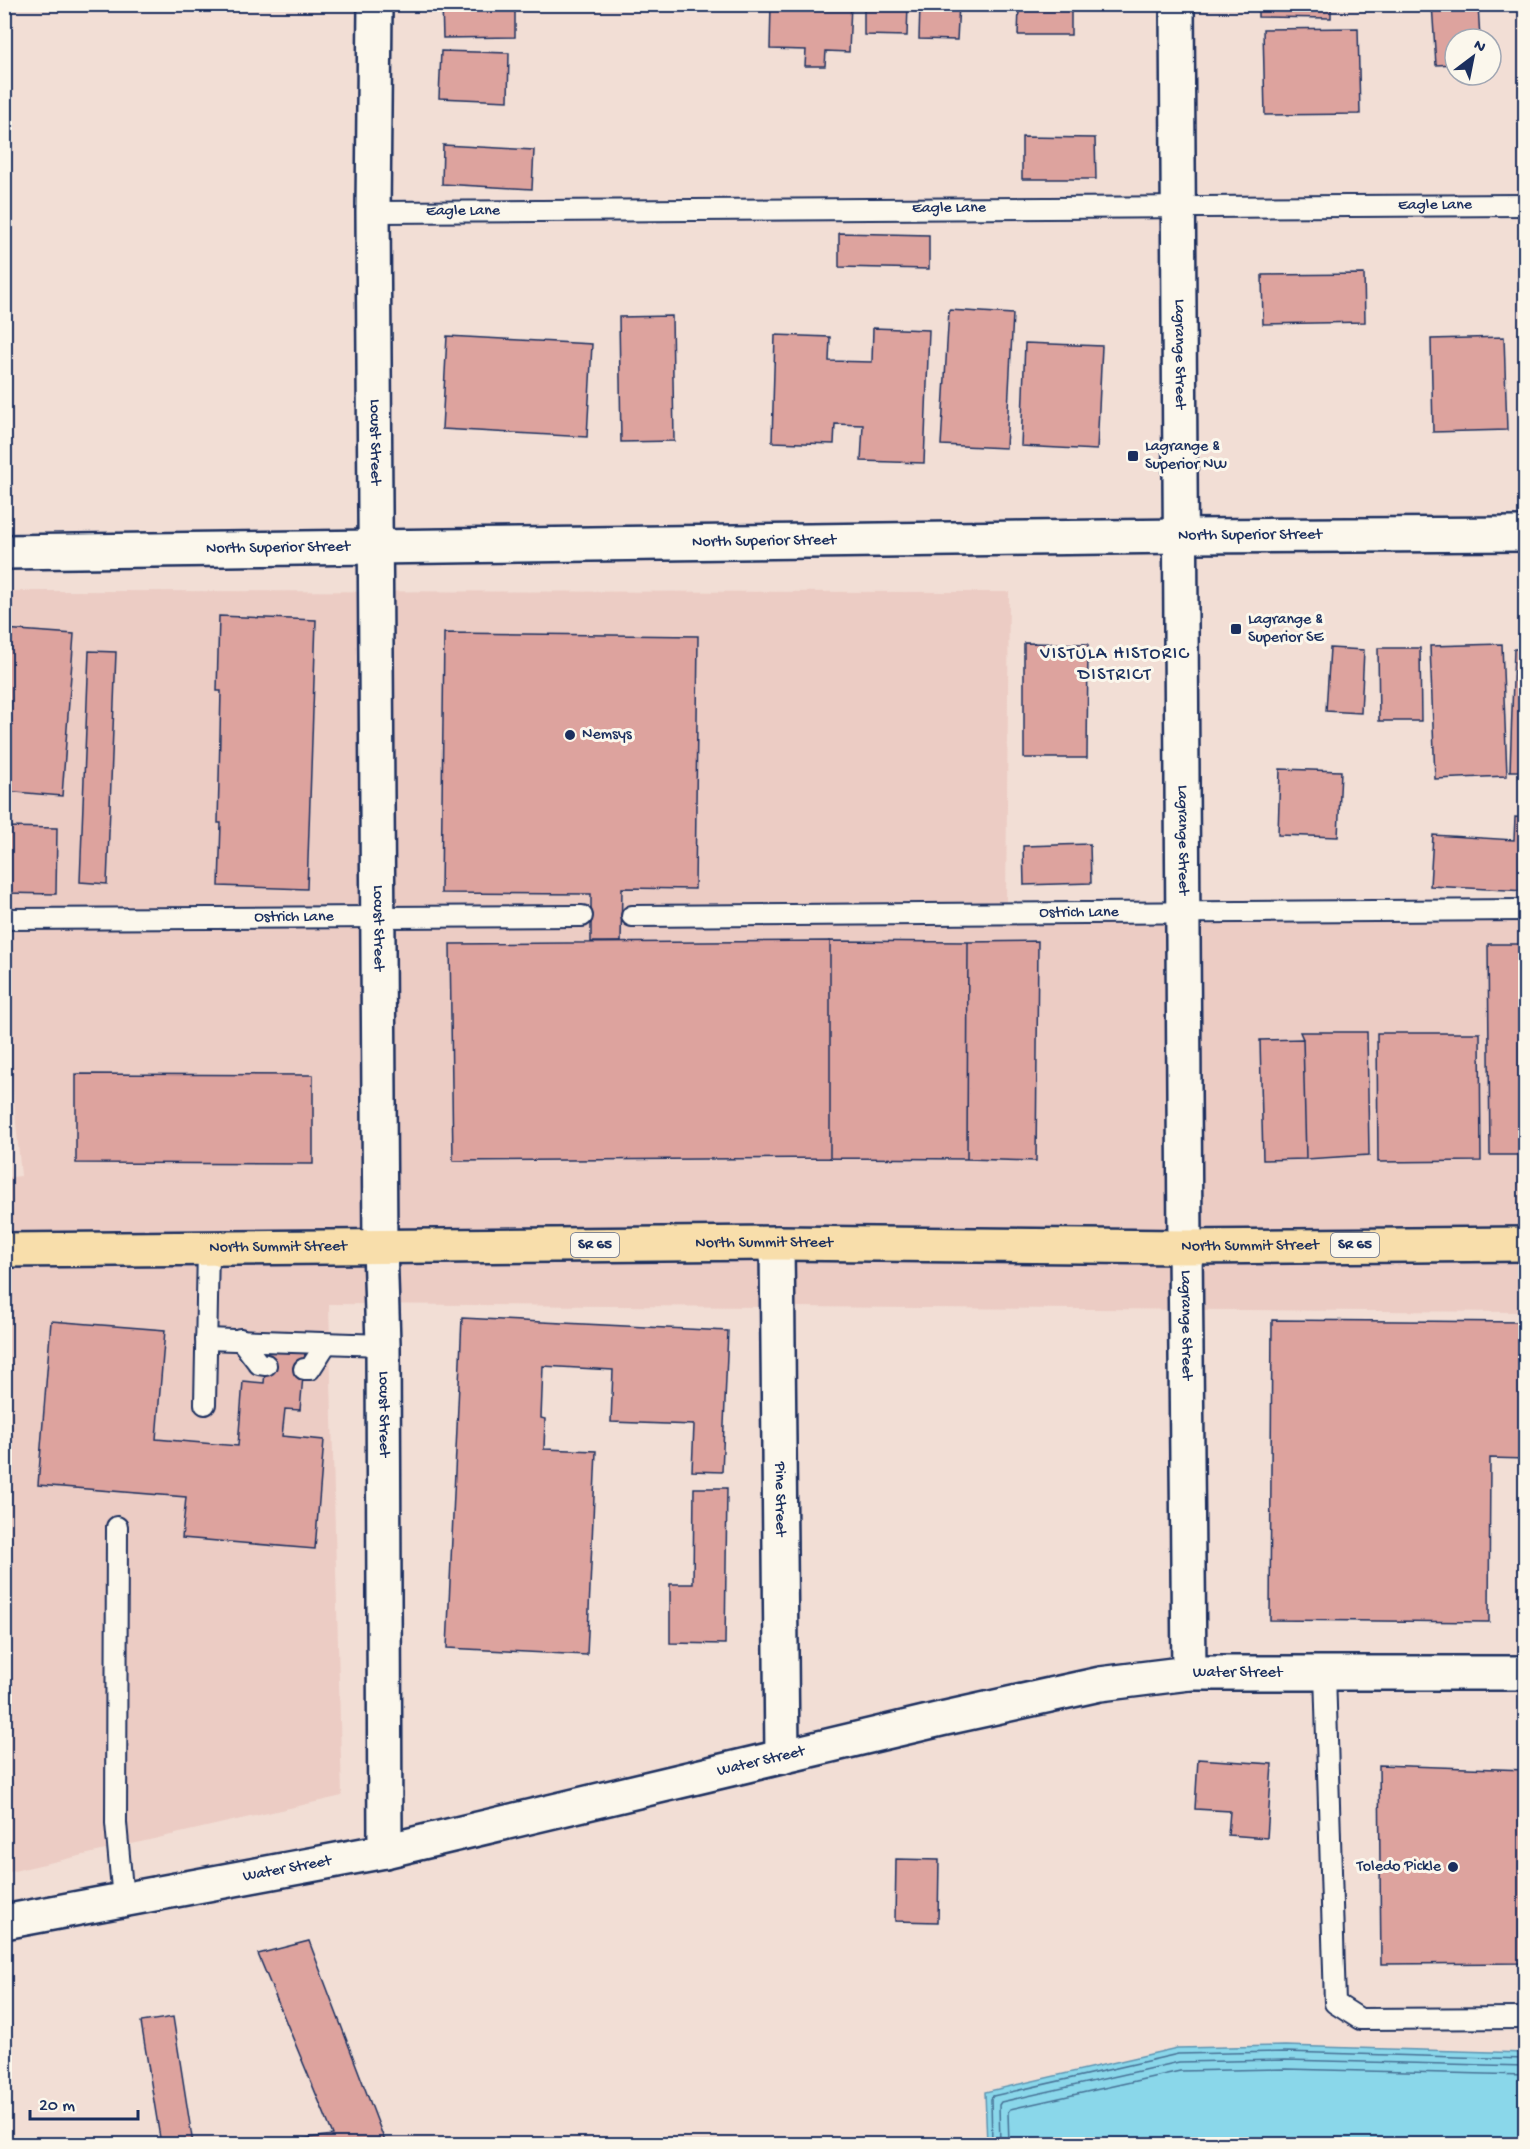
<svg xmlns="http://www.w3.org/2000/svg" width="1530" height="2149" viewBox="0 0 1530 2149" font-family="'Gochi Hand',sans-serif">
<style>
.built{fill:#ecccc4}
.water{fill:#8ad7ea;stroke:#5e94b2;stroke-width:1.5}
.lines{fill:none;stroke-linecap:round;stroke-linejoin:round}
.shore{stroke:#477296;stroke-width:1.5}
.building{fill:#dda39e;stroke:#1b2f5e;stroke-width:1.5}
.lane-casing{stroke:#1b2f5e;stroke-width:24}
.street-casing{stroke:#1b2f5e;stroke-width:38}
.secondary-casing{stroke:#1b2f5e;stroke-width:38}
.primary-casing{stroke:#1b2f5e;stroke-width:38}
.lane{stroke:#fbf7ec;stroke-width:20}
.street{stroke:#fbf7ec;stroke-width:33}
.secondary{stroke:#fbf7ec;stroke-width:33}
.primary{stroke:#f8deab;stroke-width:33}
.poi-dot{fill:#1b2f5e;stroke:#fbf7ec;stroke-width:2}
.labels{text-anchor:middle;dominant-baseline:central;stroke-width:6;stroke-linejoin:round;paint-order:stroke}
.shield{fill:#fbf7ec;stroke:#5e6b89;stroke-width:1.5}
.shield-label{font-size:15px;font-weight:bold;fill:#1b2f5e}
.street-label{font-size:16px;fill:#1b2f5e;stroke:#fbf7ec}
.poi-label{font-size:16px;fill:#1b2f5e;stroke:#fbf7ec;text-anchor:start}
.neighbourhood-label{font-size:18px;letter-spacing:1.5px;fill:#1b2f5e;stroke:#fbf7ec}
</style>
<rect width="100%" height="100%" fill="#f2ded5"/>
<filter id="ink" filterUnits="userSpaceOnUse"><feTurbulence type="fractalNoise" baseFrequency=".0167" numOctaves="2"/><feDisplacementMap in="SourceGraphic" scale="12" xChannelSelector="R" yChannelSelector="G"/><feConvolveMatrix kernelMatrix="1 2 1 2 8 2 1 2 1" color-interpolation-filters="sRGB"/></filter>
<g filter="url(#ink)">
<!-- built -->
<path class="built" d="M4,591L1009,592L1006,906L1525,903V1312L329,1304L342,1796L5,1873L4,1178L21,1176L4,993Z"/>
<!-- water -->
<path class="water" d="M1285,2046L1525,2053V2144H987L985,2092L1177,2048Z"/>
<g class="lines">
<!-- shore -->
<path class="shore" d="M992,2144L991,2099L993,2096L1178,2054L1285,2052L1526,2059
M1000,2144L999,2105L1001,2102L1179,2062L1285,2060L1526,2066
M1009,2144L1008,2112L1010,2109L1180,2071L1285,2069L1526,2075"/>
</g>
<!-- building -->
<path class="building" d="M442,4H515V37L443,38Z
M771,4H851L849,52L826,51L825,66H805L806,50L770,49Z
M864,4H908L907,36L864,35Z
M920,4H959L957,40L919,39Z
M1258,4H1331V18L1258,17Z
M1432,4H1478L1480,39H1455V64L1436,65Z
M1019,8L1071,9V35H1018Z
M1358,28L1360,114L1265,115L1263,29Z
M441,51L509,53L508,101L439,98Z
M1022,137L1095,138L1096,179H1022Z
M443,145L534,150L532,189L442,184Z
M839,233L929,235V269L839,267Z
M1364,274L1365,322L1263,324L1262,275Z
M949,310L1013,314L1006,448L941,445Z
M1523,314H1526V426H1521Z
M672,316L674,441L621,442L619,317Z
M873,328L929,330L924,463L861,461L863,425L835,424L834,444L772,442L775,335L830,337L829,361L872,362Z
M447,336L592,344L587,437L442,429Z
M1504,337L1507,430L1433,432L1431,339Z
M1025,343L1102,346L1097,450L1021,446Z
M219,616L316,620L307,889L219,886L221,823H218L221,691H217Z
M4,629L74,634L62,796L4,791Z
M444,633L698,636L695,889L622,888L621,942H591V894L441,893Z
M1024,643L1088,644L1087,758H1024Z
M1502,644L1507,776L1435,779L1430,646Z
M1330,648L1364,650L1361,713L1326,711Z
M1378,648H1420L1421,721H1379Z
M1514,649H1526V771H1510Z
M89,651L116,652L107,884L80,882Z
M1280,769L1341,771L1338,837L1278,835Z
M1515,817L1526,818V891L1430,886L1433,835L1514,840Z
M4,827L57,828L56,894L4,893Z
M1090,844L1091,883L1024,885L1023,846Z
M830,941V1158L453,1161L450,944Z
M830,941L968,942L967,1159L830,1158Z
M1038,941L1036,1161L967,1159L968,942Z
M1488,944H1526V1155H1490Z
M1300,1032H1367L1369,1155L1306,1159L1303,1039Z
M1377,1033H1480L1481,1161L1378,1162Z
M1303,1039L1306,1159L1263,1160L1260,1040Z
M76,1074L313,1075V1164L76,1163Z
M462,1318L728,1331L722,1472L692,1471L694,1425L611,1422L613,1370L543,1366L541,1418L545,1419L544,1449L596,1451L587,1655L447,1648Z
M1272,1320L1526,1322V1459L1490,1458L1489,1622L1270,1620Z
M51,1321L165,1330L156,1439L238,1446L243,1381L264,1383L267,1350L305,1353L300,1410L285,1409L282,1436L324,1440L315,1549L182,1538L186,1497L38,1485Z
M694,1488H727L725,1644L670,1643V1584H693Z
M1198,1759L1272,1764L1267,1838L1228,1835L1230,1811L1195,1809Z
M1379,1765L1526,1770V1963L1381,1964Z
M896,1859L939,1860L938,1922L895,1921Z
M309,1941L386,2144H261L333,2135L258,1954Z
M173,2017L193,2144H161L141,2022Z"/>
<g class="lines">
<defs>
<g id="lane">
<path id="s1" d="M373,212L1526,205"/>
<path id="s2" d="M632,916L1526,910"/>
<path id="s3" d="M4,919L582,916"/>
<path d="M206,1339L383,1345"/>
<path d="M240,1339L259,1364L266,1365"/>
<path d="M304,1369H310L326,1344"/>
<path d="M205,1404L208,1248"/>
<path d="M117,1527L116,1823L123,1900"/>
<path d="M1325,1673L1335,2003L1360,2019L1526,2018"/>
</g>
<g id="street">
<path id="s4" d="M375,4L373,212L380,1246L383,1345L385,1851"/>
<path id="s5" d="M4,552L1181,536L1526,534"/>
<path id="s6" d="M777,1243L782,1757"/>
<path id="s7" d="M1185,1247L1189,1673"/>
<path id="s8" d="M4,1922L385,1851L941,1719L1100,1684L1189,1673H1526"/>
</g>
<g id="secondary">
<path id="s9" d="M1177,4L1185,1247"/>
</g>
<g id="primary">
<path id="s10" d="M4,1250L777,1243L1185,1247L1526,1244"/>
</g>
</defs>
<!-- lane casing -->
<use href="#lane" class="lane-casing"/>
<!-- street casing -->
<use href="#street" class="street-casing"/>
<!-- secondary casing -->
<use href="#secondary" class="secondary-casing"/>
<!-- primary casing -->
<use href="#primary" class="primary-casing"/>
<!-- lane -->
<use href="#lane" class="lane"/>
<!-- street -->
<use href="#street" class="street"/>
<!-- secondary -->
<use href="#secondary" class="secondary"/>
<!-- primary -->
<use href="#primary" class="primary"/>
</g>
</g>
<!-- markers -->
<g class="poi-dot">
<rect x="1127" y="450" width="12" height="12" rx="3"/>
<rect x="1230" y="623" width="12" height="12" rx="3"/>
<circle cx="570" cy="735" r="6"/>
<circle cx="1453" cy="1867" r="6"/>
</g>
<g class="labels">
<!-- shield labels -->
<g class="shield">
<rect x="571" y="1233" width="48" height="24" rx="4.5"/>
<rect x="1331" y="1233" width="48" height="24" rx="4.5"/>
</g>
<g class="shield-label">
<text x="595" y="1245">SR 65</text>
<text x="1355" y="1245">SR 65</text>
</g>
<!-- street labels -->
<g class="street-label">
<text stroke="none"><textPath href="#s1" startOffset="1062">Eagle Lane</textPath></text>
<text stroke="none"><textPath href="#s1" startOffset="576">Eagle Lane</textPath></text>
<text stroke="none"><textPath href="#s1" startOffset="90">Eagle Lane</textPath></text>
<text stroke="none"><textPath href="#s9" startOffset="350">Lagrange Street</textPath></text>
<text stroke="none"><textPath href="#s4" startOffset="438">Locust Street</textPath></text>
<text stroke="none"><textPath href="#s5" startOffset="1246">North Superior Street</textPath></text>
<text stroke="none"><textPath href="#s5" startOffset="760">North Superior Street</textPath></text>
<text stroke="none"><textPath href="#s5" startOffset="274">North Superior Street</textPath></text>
<text stroke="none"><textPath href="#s9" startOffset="836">Lagrange Street</textPath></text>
<text stroke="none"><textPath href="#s2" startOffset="447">Ostrich Lane</textPath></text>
<text stroke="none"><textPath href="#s3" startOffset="290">Ostrich Lane</textPath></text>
<text stroke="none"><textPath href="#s4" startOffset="924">Locust Street</textPath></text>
<text stroke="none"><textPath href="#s10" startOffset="760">North Summit Street</textPath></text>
<text stroke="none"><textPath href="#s10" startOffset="1246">North Summit Street</textPath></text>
<text stroke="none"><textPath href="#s10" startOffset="274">North Summit Street</textPath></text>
<text stroke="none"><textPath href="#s7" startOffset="78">Lagrange Street</textPath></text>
<text stroke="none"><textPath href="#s4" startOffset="1410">Locust Street</textPath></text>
<text stroke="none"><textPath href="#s6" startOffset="256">Pine Street</textPath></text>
<text stroke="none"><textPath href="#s8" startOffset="1260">Water Street</textPath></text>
<text stroke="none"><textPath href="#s8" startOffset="774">Water Street</textPath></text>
<text stroke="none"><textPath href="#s8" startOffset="288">Water Street</textPath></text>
</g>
<!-- poi labels -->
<g class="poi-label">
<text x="1145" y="447">Lagrange &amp;<tspan x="1145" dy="18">Superior NW</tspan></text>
<text x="1248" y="620">Lagrange &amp;<tspan x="1248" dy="18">Superior SE</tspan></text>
<text x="582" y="735">Nemsys</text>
<text x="1441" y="1867" text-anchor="end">Toledo Pickle</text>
</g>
<!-- neighbourhood labels -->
<g class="neighbourhood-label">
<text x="1115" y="654">VISTULA HISTORIC<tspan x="1115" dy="21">DISTRICT</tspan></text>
</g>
</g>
<!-- margin -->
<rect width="1530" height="2149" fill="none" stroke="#fbf7ec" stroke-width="24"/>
<rect x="12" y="12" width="1506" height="2125" fill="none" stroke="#1b2f5e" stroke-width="2" filter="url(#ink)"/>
<!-- north arrow -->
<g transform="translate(1473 57) rotate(32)"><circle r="28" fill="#fbf7ec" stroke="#a1a7b3" stroke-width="1.5"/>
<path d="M0-4.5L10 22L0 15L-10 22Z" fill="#1b2f5e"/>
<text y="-9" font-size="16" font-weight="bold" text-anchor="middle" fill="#1b2f5e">N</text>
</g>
<!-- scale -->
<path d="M30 2110v9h108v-9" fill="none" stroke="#1b2f5e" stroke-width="3"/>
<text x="39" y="2110" font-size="18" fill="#1b2f5e" stroke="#fbf7ec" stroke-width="4.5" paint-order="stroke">20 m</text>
</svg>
